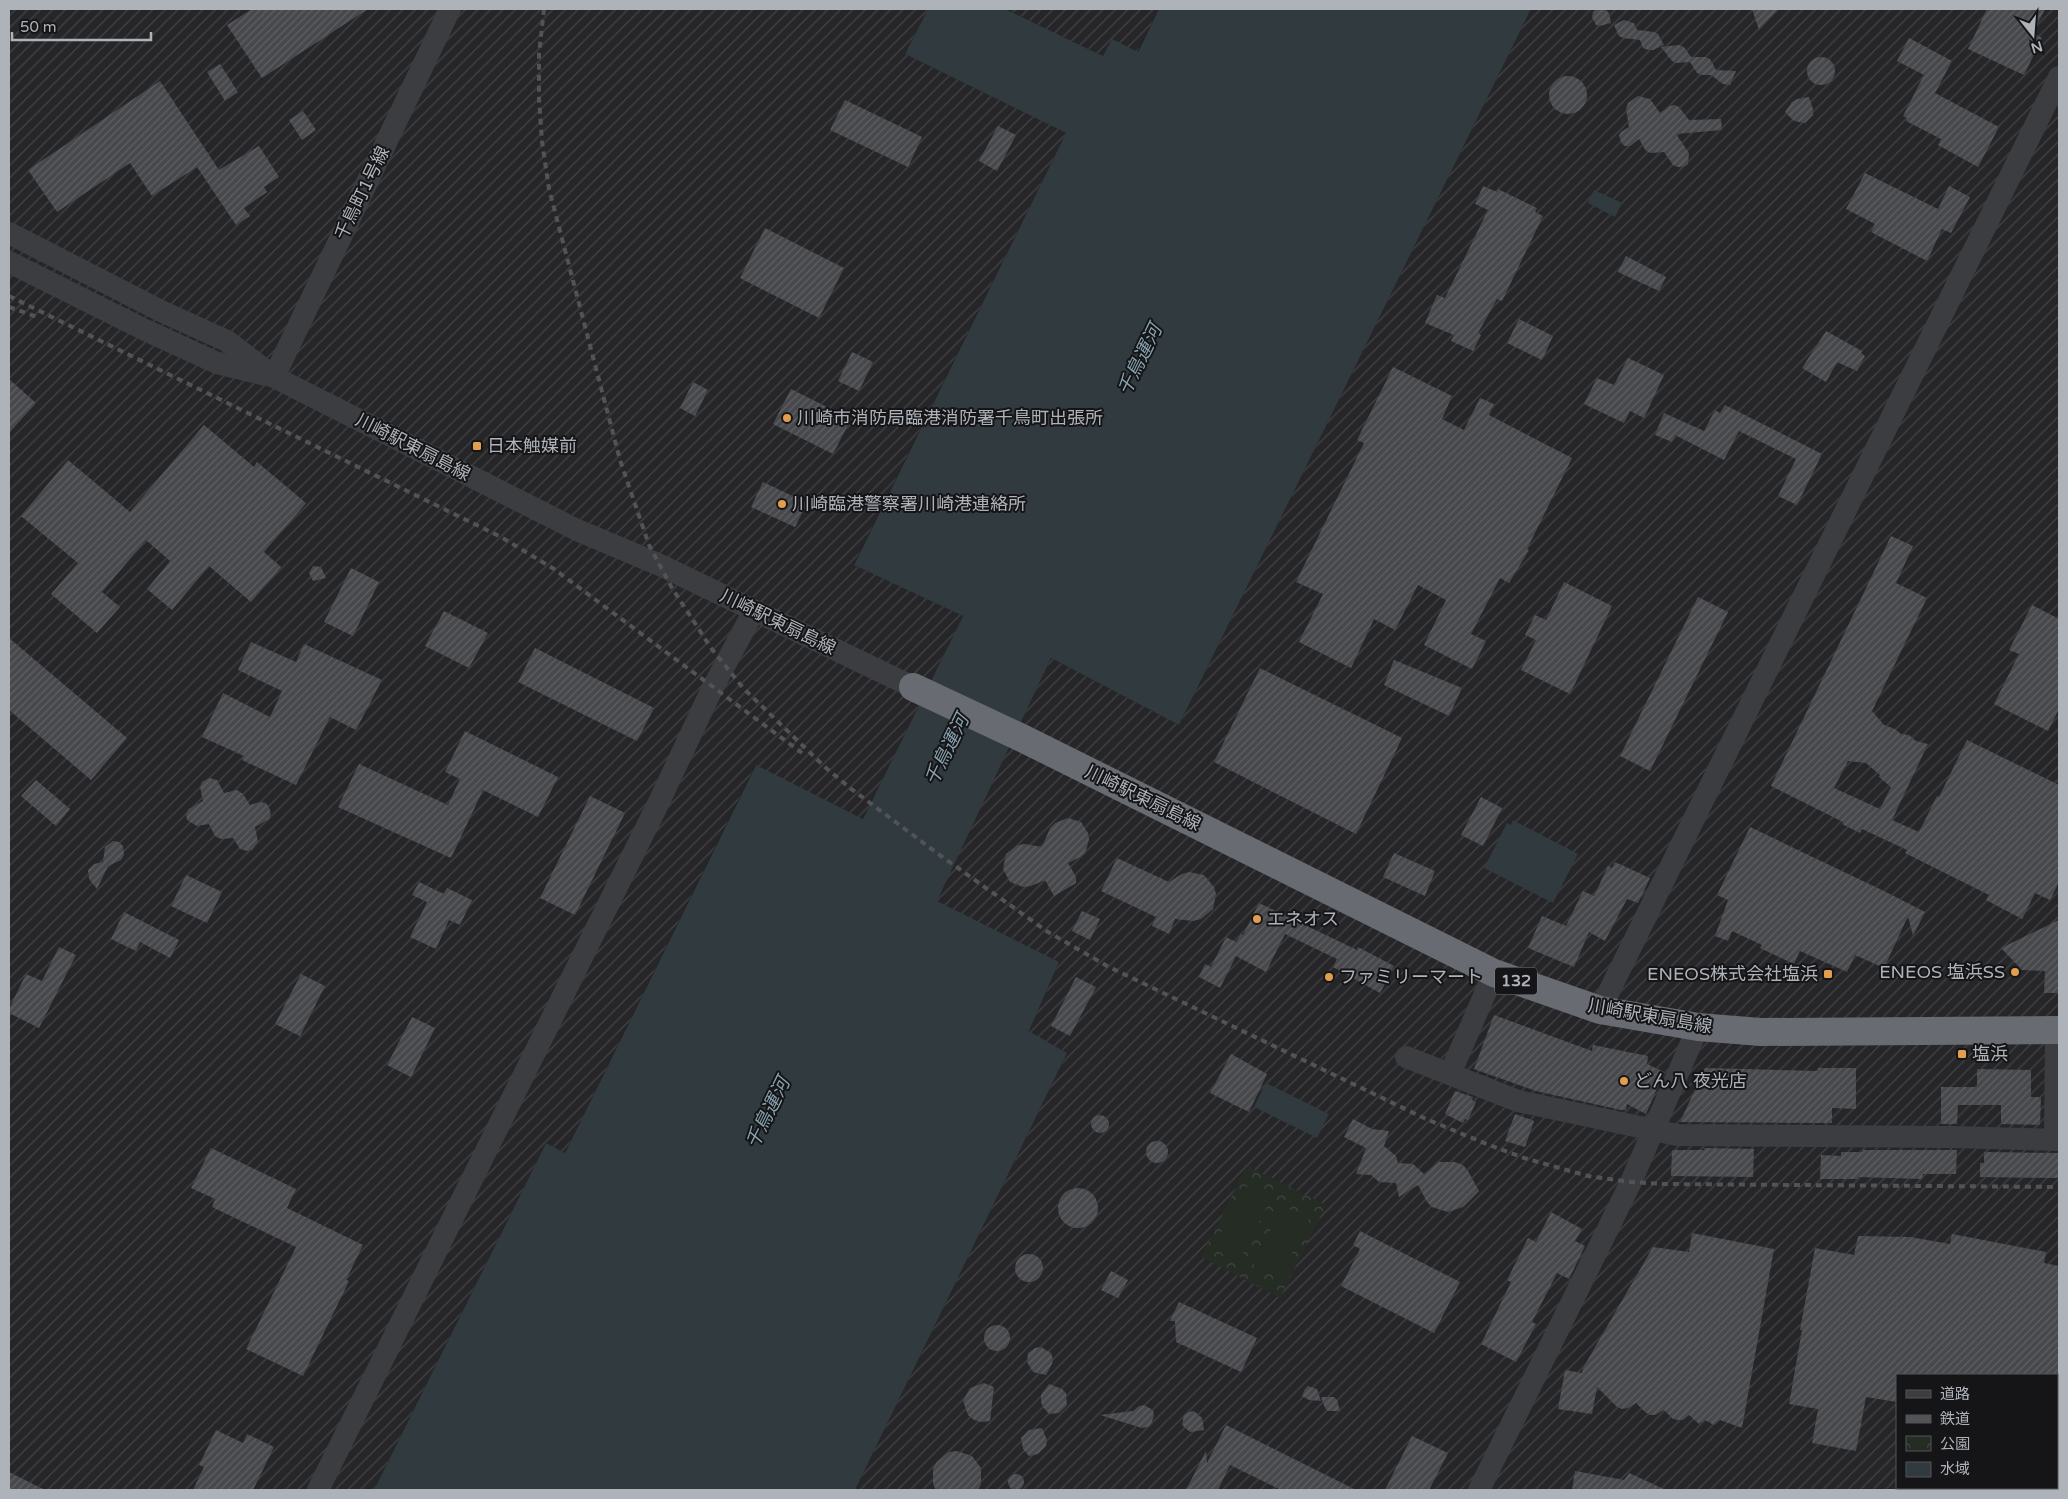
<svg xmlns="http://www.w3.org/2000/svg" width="2068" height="1499" viewBox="0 0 2068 1499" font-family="'Varela Round','Noto Sans JP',sans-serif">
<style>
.industrial{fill:url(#industrial-furrows);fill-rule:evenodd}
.park{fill:url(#park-crowns)}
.garden{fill:#242c24}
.water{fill:#313a3f}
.building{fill:url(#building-hatch);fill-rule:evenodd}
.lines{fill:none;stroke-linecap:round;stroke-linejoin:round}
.minor{stroke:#3b3d40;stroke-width:22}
.highway{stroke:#686b71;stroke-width:28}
.rail{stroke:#515357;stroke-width:4;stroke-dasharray:6 5;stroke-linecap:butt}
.poi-dot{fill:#e09e4e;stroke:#151517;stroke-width:2}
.labels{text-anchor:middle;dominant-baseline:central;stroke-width:4;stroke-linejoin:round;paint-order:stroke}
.shield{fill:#151517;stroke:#808489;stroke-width:1}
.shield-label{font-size:16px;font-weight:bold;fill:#aeb3ba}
.street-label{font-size:18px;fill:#aeb3ba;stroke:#151517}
.poi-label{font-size:18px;fill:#aeb3ba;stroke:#151517;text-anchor:start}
.water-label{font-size:19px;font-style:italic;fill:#89a3b1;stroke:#151517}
</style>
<defs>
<pattern id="industrial-furrows" width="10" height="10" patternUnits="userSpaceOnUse" patternTransform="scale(1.25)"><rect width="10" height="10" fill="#262629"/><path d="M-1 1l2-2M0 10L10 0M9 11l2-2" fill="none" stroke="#434346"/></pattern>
<pattern id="park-crowns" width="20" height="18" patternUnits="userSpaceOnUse" patternTransform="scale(1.25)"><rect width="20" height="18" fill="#242c24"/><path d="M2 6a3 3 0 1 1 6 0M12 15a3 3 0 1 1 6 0" fill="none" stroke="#414842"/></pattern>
<pattern id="building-hatch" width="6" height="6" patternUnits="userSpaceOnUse" patternTransform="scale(1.25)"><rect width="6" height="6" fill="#47484c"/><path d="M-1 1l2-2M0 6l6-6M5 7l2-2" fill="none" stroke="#5f6064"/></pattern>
</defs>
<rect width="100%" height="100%" fill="#1a1a1c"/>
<!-- industrial -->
<path class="industrial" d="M9,9H928L905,54L1066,133L854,564L963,616L863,819L755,766L565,1153L546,1143L374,1490H9Z
M1005,9H1159L1137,52L1103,56Z
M1531,9H2059V1490H855L1067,1053L1029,1031L1059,962L936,901L1051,658L1179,725ZM1897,1375H2057V1488H1897Z"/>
<!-- park -->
<path class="park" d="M1247,1166L1326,1205L1280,1298L1201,1257Z"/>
<!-- garden -->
<path class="garden" d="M1245,1186L1271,1199L1241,1257L1215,1244Z
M1283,1206L1309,1219L1280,1277L1253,1264Z"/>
<!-- water -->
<path class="water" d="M928,9H1005L1103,56L1112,39L1138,52L1159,9H1531L1179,725L1051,658L937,901L1059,962L1029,1031L1067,1053L855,1490H374L546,1143L565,1153L756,765L863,819L963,616L854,565L1066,133L905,54Z
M1594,190L1622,203L1615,217L1588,203Z
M1513,820L1578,854L1553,903L1484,868L1507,823L1511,825Z
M1266,1083L1329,1114L1317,1138L1254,1107Z"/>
<!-- building -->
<path class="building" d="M252,9H368L262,78L227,25Z
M1597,9H1605L1609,13L1611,23L1600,26L1596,25L1592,17L1593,12Z
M1752,9H1778L1759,30Z
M1987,9H2045L2033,33L2042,38L2024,75L1968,49Z
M1624,20L1634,23L1637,30L1654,32L1658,34L1664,45L1653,50H1648L1643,48L1640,40L1623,38L1619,36L1614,25Z
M1909,38L1952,61L1935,93L1999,127L1978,167L1938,145L1941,139L1906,121L1907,118L1903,116L1924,75L1897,61Z
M1679,45L1684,47L1691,57H1706L1710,59L1716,70L1736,71L1730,85L1723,84L1711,75H1701L1697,73L1690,62L1676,63L1672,61L1661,47Z
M1807 71a14 14 0 1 1 28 0a14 14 0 1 1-28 0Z
M220,64L238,92L225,101L207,72Z
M1549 95a19 19 0 1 1 38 0a19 19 0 1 1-38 0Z
M160,81L219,170L259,146L279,177L264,187L267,192L244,208L250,216L236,225L197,167L152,196L130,163L57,212L28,170Z
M1638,96L1650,99L1660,113L1670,106L1675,105L1679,107L1689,120L1721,119L1722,130L1676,134L1689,153L1688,164L1683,167H1678L1673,165L1664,152L1651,153L1646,151L1639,139L1630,146H1625L1622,144L1619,136L1621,132L1629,127L1626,109L1628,103Z
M1809,97L1813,109V115L1805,123L1794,121L1785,112L1792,102L1797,99Z
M845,100L922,137L908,167L830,130Z
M303,111L316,130L302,140L289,120Z
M998,126L1016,135L997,171L979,161Z
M1865,173L1938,209L1949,186L1970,197L1951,233L1942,229L1927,261L1871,232L1875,224L1846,209Z
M1483,186L1497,192L1498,189L1537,208L1535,212L1543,216L1502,301L1497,299L1478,333L1481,335L1473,351L1451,341L1454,335L1425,323L1437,295L1445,298L1488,210L1475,204Z
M765,228L844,268L819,318L740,278Z
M1626,256L1666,277L1659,291L1618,272Z
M1519,319L1553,336L1542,360L1507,343Z
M1826,331L1862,351L1861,353L1865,356L1857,371L1837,362L1826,382L1802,368Z
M852,352L873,362L859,391L838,381Z
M1628,358L1664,375L1644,418L1630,411L1624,423L1584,404L1597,378L1614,385Z
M1393,367L1452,396L1442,419L1464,430L1480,398L1494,404L1489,415L1572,458L1527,549L1529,550L1509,583L1500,578L1471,634L1486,641L1472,669L1424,645L1446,600L1418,585L1395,630L1374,619L1351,668L1299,642L1323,594L1296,582L1364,443L1357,440Z
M9,379L36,403L9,433Z
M693,382L708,390L695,416L680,408Z
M791,389L851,419L833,454L773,424Z
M1725,405L1822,454L1797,505L1778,496L1796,459L1739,431L1724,460L1675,435L1672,442L1655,435L1664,413L1704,431L1715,410L1720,413Z
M204,425L254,467L257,462L306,503L264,552L281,567L251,602L209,566L172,610L147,589L170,561L146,540L102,592L120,607L97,633L51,594L78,563L21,516L68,460L130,512Z
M763,482L807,503L795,527L751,507Z
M1891,536L1913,546L1896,583L1927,598L1872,711L1884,725L1895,729L1901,734L1909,735L1916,741L1928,744L1892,820L1919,832L1937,796L1939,797L1967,740L2059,785V882L2050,900L2035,893L2022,919L1986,900L1989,895L1905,853L1907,850L1862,829L1860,833L1842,824L1843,822L1771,786ZM1848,761L1866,763L1880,775L1879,777L1891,787L1880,809L1834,788Z
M313,566L321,567L326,578L313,581L309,573Z
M351,568L379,582L353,636L324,622Z
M1564,582L1612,606L1570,694L1521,670L1536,640L1525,635L1535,615L1546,620Z
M1698,597L1728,612L1650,771L1620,756Z
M2032,605L2059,619V709L2048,731L1994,704L2019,654L2009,650Z
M444,611L488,633L469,668L425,646Z
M9,638L127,738L91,780L9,710Z
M251,642L296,662L304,644L382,680L356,730L330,717L296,785L242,760L244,756L202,737L223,693L270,717L282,691L238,670Z
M535,648L654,708L637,741L518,682Z
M1394,660L1462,688L1449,716L1384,685Z
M1260,668L1402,738L1356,834L1214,762Z
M465,731L558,777L538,817L483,790L451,858L338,807L359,764L448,805L460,779L445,772Z
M209,778L217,780L224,793L237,790L243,794L250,805L259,802L266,803L269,807L271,814L269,819L255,827L258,842L252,850L247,851L240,849L233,838L221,839L215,836L209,824L197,826L187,820L186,814L189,809L203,801L200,787L202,782Z
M36,780L70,809L56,826L21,796Z
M590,796L625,813L575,915L540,898Z
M1481,797L1502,808L1483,846L1461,835Z
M1068,818L1081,822L1088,833L1089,840L1085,853L1080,857L1068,863L1076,877V883L1054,896L1045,880L1031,886L1023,887L1010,882L1003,869L1006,854L1018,845L1025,844L1042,847L1050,828L1055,823Z
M1750,827L1886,892L1925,912L1913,936L1908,916L1884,968L1855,955L1847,972L1800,951L1794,964L1760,948L1762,945L1732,931L1728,941L1715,936L1728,900L1717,895Z
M113,841L119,842L123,846L124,855L121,860L108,866L97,889L89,879L88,870L94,864L103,862L105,847Z
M1394,853L1435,871L1425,896L1383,877Z
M1117,858L1169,882L1182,874L1189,872L1204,875L1214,887L1216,894L1213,909L1201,919L1193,921L1175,919L1169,934L1152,926L1156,917L1101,891Z
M1615,862L1650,878L1638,903L1627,899L1605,941L1589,932L1574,967L1528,948L1542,916L1566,926L1583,891L1594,896L1608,866L1612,868Z
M186,875L222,892L207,923L171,906Z
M419,882L444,894L447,888L472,900L460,925L449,920L436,949L410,937L427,902L412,895Z
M1259,903L1357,950L1358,947L1394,966L1380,993L1333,967L1337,959L1285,934L1266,972L1236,956L1220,988L1199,977L1205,964L1211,967L1226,937L1236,942L1241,934L1243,935Z
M1082,911L1100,919L1090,940L1072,931Z
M124,912L179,940L170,958L140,942L136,951L111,939Z
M2059,920V993H2044L2045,971L2022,970L2001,948Z
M59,947L76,955L39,1028L9,1013V1009L26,974L42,981Z
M301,974L325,986L300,1036L275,1024Z
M1076,977L1096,987L1070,1036L1051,1026Z
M1494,1015L1592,1051L1593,1045L1648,1056L1647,1064L1664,1072L1646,1114L1627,1104L1626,1110H1621L1536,1091L1474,1069Z
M412,1017L435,1028L411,1077L387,1065Z
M1231,1054L1267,1074L1249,1112L1210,1093Z
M1705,1068L1818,1071V1068H1856V1109L1832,1108V1123L1680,1122Z
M1977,1069L2031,1070V1097H2041L2040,1125L2001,1124V1105H1958L1957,1124H1941V1087H1977Z
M1455,1091L1473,1097L1472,1100L1476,1102L1468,1120L1465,1119L1463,1123L1445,1114Z
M1515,1114L1534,1121L1525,1147L1505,1141Z
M1091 1124a9 9 0 1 1 18 0a9 9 0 1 1-18 0Z
M1353,1119L1372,1129L1389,1131L1384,1146L1396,1156L1398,1163L1413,1164L1424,1174L1439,1162H1455L1463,1165L1468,1171L1479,1191L1463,1207L1448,1212L1432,1207L1427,1202L1418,1185L1399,1197L1396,1183L1379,1182L1371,1175L1356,1174L1366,1148L1344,1137Z
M1146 1152a11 11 0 1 1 22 0a11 11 0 1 1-22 0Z
M211,1148L296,1189L287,1208L363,1245L346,1280L349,1281L303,1376L246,1349L296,1247L212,1207L215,1199L191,1188Z
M1703,1148L1754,1149L1753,1177L1671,1176L1672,1150H1705Z
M1863,1150H1957L1956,1174H1923L1922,1179L1858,1177V1179H1820L1821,1155L1841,1156V1152H1863Z
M1984,1152L2059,1153V1178L1980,1177V1163H1984Z
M1058 1208a20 20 0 1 1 40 0a20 20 0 1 1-40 0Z
M1551,1212L1582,1229L1575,1241L1585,1246L1569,1279L1557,1273L1532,1322L1536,1324L1516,1362L1481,1344L1511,1282L1507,1280L1528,1238L1536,1242Z
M1360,1231L1460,1282L1434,1333L1341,1286L1360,1249L1353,1245Z
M1692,1233L1774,1249L1742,1428L1720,1420L1714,1425L1705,1420L1699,1424L1689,1415L1683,1420H1678L1673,1419L1664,1410L1655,1415H1650L1645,1412L1636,1403L1628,1408L1622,1409L1617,1407L1597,1387L1592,1414L1558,1409L1565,1370L1582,1373L1583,1368L1653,1247L1689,1252Z
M1952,1234L2046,1252L2044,1263L2059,1266V1375H1897V1402L1866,1397L1856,1451L1812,1443L1818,1409L1789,1404L1802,1330H1800L1815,1248L1854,1255L1858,1236L1910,1237L1950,1244Z
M1015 1268a14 14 0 1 1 28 0a14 14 0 1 1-28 0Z
M1111,1271L1128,1280L1118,1298L1101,1290Z
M1179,1302L1257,1338L1241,1372L1176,1342L1175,1321H1170Z
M984 1338a13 13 0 1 1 26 0a13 13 0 1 1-26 0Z
M1041,1347L1051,1353L1053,1359L1052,1364L1046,1375L1033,1372L1027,1362L1028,1353L1035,1348Z
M984,1383L994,1387L990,1421L981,1422L974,1420L968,1415L963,1401L970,1388Z
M1049,1384L1062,1389L1066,1393L1067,1405L1059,1413L1049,1414L1043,1407L1041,1402V1395Z
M1308,1386L1317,1389L1321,1401L1309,1400L1302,1396L1305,1389Z
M1321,1397H1334L1337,1400L1340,1411H1328L1325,1408Z
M1144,1405L1153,1410L1154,1415L1151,1425L1147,1427L1142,1428L1100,1415L1133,1411L1139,1406Z
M1194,1411L1202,1418L1204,1430L1190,1432L1182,1425L1184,1415L1189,1412Z
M1226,1425L1356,1490H1281L1230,1465L1218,1490H1186L1206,1451L1207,1463Z
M1042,1428L1047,1440L1046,1446L1038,1454L1029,1456L1023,1449L1021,1438L1029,1430Z
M216,1430L243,1443L247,1434L274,1447L253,1490H193L204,1467L199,1465Z
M1412,1436L1448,1453L1429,1490H1385Z
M957,1451L972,1456L981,1468V1484L978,1490H936L933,1484V1468L937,1462L949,1452Z
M1575,1471L1624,1480L1629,1473L1666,1490H1572Z
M9,1472L45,1490H9Z
M1008 1482a8 8 0 1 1 16 0a8 8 0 1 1-16 0Z"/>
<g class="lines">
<!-- minor -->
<path class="minor" d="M9,233L161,311L227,341L274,377L577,530L660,565L913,687
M9,262L145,330L217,363L266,375
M274,377L450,9
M1600,1010L2059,77
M1406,1057L1518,1101L1677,1135L1952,1137L2059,1140
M1450,1074L1494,973
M2055,1140L2056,1030
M318,1490L658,804L713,687L754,611
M1479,1490L1631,1182L1698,1027"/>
<!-- highway -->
<path class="highway" d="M913,687L1022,738L1494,973L1600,1010L1698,1027L1761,1032L2059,1030"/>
<!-- rail -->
<path class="rail" d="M544,9L539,54V98L542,142L549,189L620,460L649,545L672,588L711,648L744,689L826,768L850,788L941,856L1048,932L1107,966L1424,1118L1484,1143L1524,1158L1588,1176L1631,1182L1663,1184L2059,1187
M9,296L501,537L554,569L802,753
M9,307L40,318"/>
</g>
<!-- markers -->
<g class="poi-dot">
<circle cx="787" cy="418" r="5"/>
<rect x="472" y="441" width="10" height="10" rx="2.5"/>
<circle cx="782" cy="504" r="5"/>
<circle cx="1257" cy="919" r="5"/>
<circle cx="2015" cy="972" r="5"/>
<rect x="1823" y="969" width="10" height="10" rx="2.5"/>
<circle cx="1329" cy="977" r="5"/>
<rect x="1957" y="1049" width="10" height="10" rx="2.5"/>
<circle cx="1624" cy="1081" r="5"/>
</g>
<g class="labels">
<!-- shield labels -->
<rect class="shield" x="1495" y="967.5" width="42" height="27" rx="4"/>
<g class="shield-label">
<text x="1516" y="981">132</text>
</g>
<!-- street labels -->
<g class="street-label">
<text transform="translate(362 193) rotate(-64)">千鳥町1号線</text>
<text transform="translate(413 447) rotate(27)">川崎駅東扇島線</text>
<text transform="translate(778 622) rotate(26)">川崎駅東扇島線</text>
<text transform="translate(1143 798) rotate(26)">川崎駅東扇島線</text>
<text transform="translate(1650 1016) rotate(10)">川崎駅東扇島線</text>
</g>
<!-- poi labels -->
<g class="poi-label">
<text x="797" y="418">川崎市消防局臨港消防署千鳥町出張所</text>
<text x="487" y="446">日本触媒前</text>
<text x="792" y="504">川崎臨港警察署川崎港連絡所</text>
<text x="1267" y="919">エネオス</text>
<text x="2005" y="972" text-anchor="end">ENEOS 塩浜SS</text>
<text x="1818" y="974" text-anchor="end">ENEOS株式会社塩浜</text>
<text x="1339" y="977">ファミリーマート</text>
<text x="1972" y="1054">塩浜</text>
<text x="1634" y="1081">どん八 夜光店</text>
</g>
<!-- water labels -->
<g class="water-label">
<text transform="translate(1140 360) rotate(-64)">千鳥運河</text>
<text transform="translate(947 750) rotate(-64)">千鳥運河</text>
<text transform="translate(768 1113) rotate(-64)">千鳥運河</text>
</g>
</g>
<!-- border -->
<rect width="2068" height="1499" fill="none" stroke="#aeb3ba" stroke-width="20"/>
<!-- legend -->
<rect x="1896" y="1374" width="162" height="115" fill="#151517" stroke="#525458"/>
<rect x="1906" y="1390" width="25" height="8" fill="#3b3d40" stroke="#525458"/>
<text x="1940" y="1399" font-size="15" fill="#aeb3ba">道路</text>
<rect x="1906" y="1415" width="25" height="8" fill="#515357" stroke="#525458"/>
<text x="1940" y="1424" font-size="15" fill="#aeb3ba">鉄道</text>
<rect x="1906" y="1436" width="25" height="15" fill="url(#park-crowns)" stroke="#525458"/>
<text x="1940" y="1449" font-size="15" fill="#aeb3ba">公園</text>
<rect x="1906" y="1462" width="25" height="15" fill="#313a3f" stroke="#525458"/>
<text x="1940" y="1474" font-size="15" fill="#aeb3ba">水域</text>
<!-- north arrow -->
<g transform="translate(2033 35) rotate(163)" stroke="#151517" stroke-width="4" paint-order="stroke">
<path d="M0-4L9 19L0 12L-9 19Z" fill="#aeb3ba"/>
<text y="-8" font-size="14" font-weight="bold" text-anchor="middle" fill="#aeb3ba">N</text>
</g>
<!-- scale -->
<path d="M12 32v8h139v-8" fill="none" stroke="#aeb3ba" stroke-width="2.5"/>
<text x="20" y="32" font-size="15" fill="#aeb3ba" stroke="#151517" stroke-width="4" paint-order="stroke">50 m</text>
</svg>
